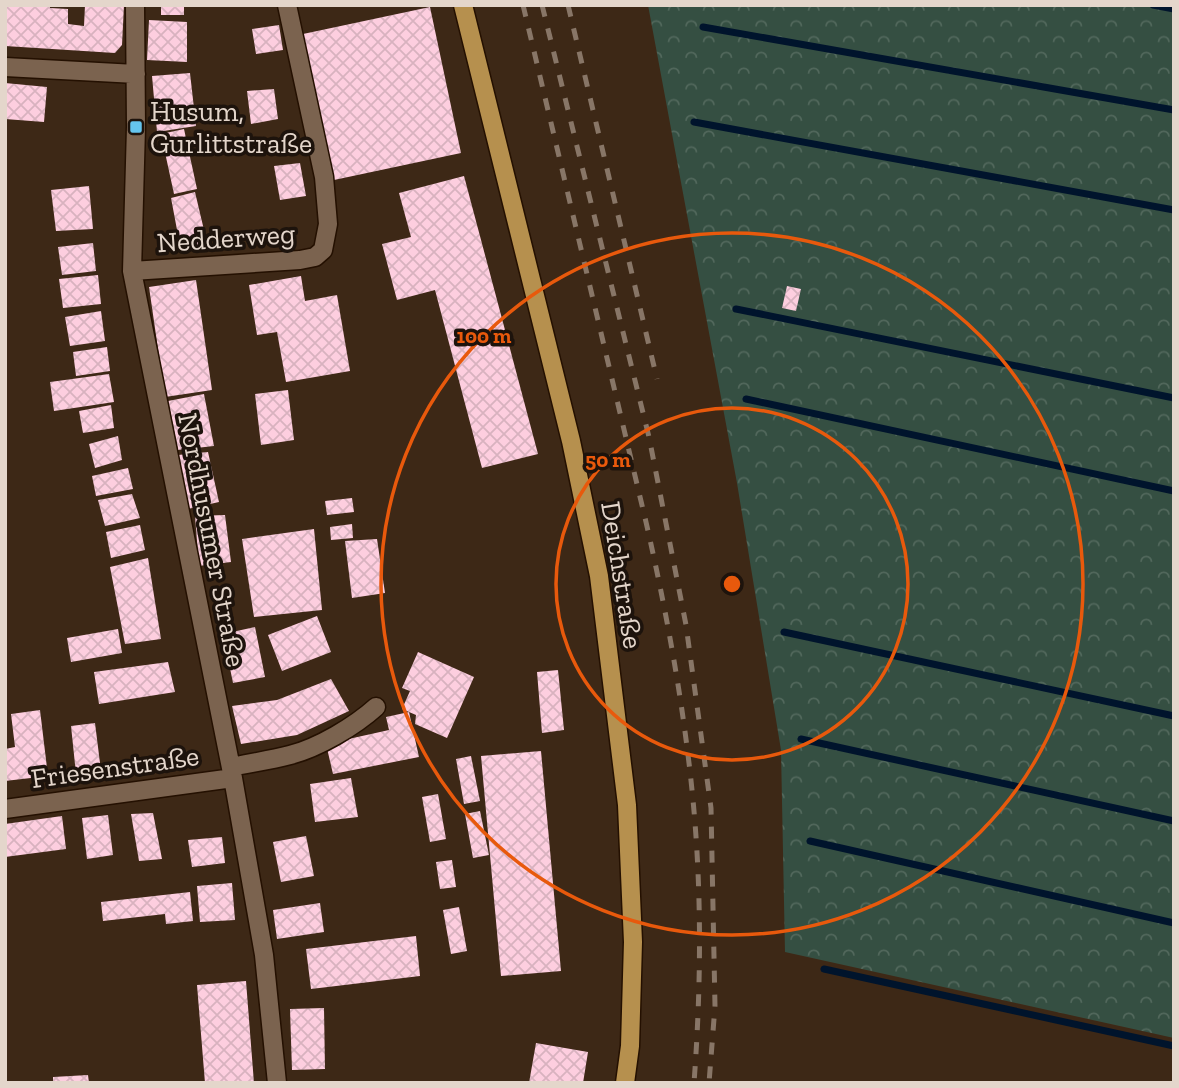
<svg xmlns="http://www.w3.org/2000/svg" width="1179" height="1088" viewBox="0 0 1179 1088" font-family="'Zilla Slab',serif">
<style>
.forest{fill:url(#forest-crowns)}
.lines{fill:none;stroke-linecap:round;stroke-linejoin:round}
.stream{stroke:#00142c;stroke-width:7}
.building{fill:url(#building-cross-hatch)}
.minor-casing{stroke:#241001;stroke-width:21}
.major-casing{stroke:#241001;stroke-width:21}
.minor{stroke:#7b634f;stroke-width:18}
.major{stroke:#b6904e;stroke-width:18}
.rail{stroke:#887667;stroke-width:5;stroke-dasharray:12 12;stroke-linecap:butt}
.ring{fill:none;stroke:#e8590c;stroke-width:3.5}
.poi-dot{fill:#65c5ee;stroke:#1d130c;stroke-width:2.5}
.labels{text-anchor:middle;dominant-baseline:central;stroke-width:7;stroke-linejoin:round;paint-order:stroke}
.poi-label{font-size:28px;fill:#e4d6cb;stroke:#1d130c;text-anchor:start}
.street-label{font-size:28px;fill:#e4d6cb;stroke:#1d130c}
.centre{fill:#e8590c;stroke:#1d130c;stroke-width:3.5}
.ring-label{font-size:21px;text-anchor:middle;font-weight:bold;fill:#e8590c;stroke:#1d130c;stroke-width:7;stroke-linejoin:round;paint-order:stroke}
</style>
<defs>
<pattern id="forest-crowns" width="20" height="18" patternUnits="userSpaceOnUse" patternTransform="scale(1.75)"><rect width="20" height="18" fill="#354f42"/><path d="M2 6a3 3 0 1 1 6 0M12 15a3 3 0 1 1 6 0" fill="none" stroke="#52685c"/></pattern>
<pattern id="building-cross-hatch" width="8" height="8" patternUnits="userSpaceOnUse" patternTransform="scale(1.75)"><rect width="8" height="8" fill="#fdcedf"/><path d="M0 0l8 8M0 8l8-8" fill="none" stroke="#d8b2bf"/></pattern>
</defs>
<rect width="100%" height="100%" fill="#3d2816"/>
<!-- forest -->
<path class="forest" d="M648,5H1174V1038L785,952L781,750L737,483Z"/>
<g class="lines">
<!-- stream -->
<path class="stream" d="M1153,5L1174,9
M703,27L1174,110
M694,122L1174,210
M736,309L1174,398
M746,399L1174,491
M784,632L1174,716
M801,739L1174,821
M810,841L1174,923
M824,969L1174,1046"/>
</g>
<!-- building -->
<path class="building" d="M5,5H50V8L68,9V24L84,26L85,5H124L122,45L115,53L5,46Z
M161,5H184V15H161Z
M430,7L461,153L334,180L303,34Z
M149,20L187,22V62L147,60Z
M279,25L283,50L256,54L252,29Z
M190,73L196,126L157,132L152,76Z
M5,83L47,87L44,122L5,119Z
M274,89L278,119L251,124L247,91Z
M184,129L197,189L174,194L161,134Z
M300,163L306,196L280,200L274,166Z
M464,176L538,454L482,468L435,290L397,300L382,244L411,237L399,193Z
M89,186L93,229L56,231L51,190Z
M195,192L208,247L181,251L171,198Z
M93,243L96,271L62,275L58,247Z
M98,275L101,304L63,308L59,279Z
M301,276L305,301L337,295L350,371L286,382L277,332L257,335L249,285Z
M196,280L212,390L165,397L149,287Z
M787,286L801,289L796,311L782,308Z
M101,311L105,341L70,346L65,317Z
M107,347L110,371L76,376L73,352Z
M109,374L114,402L54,411L50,382Z
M288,390L294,440L261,445L255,394Z
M204,394L214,446L178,450L168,401Z
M111,405L114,428L83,433L79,411Z
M118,436L122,460L95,468L89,444Z
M208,452L219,502L188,509L178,455Z
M128,468L133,489L96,496L92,476Z
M132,494L140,518L105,526L98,500Z
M352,498L354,512L327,515L325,501Z
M225,515L231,562L199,566L195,516Z
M352,524L353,538L331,540L330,527Z
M140,525L145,550L111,558L106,532Z
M314,529L322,610L254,617L242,539Z
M377,539L385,593L352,598L345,541Z
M148,558L161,639L125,644L110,567Z
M317,616L331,652L282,671L268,635Z
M255,627L265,677L233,683L223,634Z
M118,629L122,653L71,662L67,638Z
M418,652L474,677L447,738L415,724L416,715L409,712L419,757L333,774L326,744L389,730L386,717L409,712L402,709L410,691L402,688Z
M168,662L175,692L99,704L94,672Z
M558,670L564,730L542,733L537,672Z
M331,679L349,711L297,735L241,744L232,706L277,700Z
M40,710L48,776L5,781V749L15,747L11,714Z
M95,723L101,771L76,774L71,726Z
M541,751L561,971L501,976L481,756Z
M471,756L480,801L464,804L456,759Z
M351,778L358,817L315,822L310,784Z
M438,794L446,839L430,842L422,797Z
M480,811L489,855L473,858L465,814Z
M153,813L162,859L139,861L131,814Z
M108,815L113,855L87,859L82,818Z
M62,816L66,849L5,857V824Z
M306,836L314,876L281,882L273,842Z
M222,837L225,863L192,867L188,840Z
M452,860L456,887L440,889L436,862Z
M232,883L235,920L200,922L197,886Z
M190,892L193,921L166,924L165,914L103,921L101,902Z
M320,903L324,932L277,939L273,910Z
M459,907L467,951L451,954L443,910Z
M416,936L420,976L311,989L306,949Z
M246,981L254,1083H205L197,985Z
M324,1008L325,1069L292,1070L290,1009Z
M536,1043L588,1052L583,1083H529Z
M88,1075L89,1083H53V1077Z"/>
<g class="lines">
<defs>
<path id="minor" d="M135,5L136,127L132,271L233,778L264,955L277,1083
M5,67L136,74
M132,271L300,260L315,257L323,250L328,224L324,177L287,5
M231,767C250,763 271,760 290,755C318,748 355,726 376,707
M5,809L233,778"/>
<path id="major" d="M463,5L571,441L599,576L627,805L633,942L630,1046L625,1083"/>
</defs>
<!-- minor casing -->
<use href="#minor" class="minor-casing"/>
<!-- major casing -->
<use href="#major" class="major-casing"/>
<!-- minor -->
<use href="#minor" class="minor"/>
<!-- major -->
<use href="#major" class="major"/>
<!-- rail -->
<path class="rail" d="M523,5L646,522C667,614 684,707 693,800C702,894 701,989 694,1083
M542,5L649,437L686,625L711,808L715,1006L709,1083
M568,5L657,379"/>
</g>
<!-- distance rings -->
<g class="ring">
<circle cx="732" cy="584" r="176"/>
<circle cx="732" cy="584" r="351"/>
</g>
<!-- markers -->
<rect class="poi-dot" x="129" y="120" width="14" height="14" rx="3.5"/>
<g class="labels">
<!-- poi labels -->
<g class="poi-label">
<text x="150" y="111">Husum,<tspan x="150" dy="32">Gurlittstraße</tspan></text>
</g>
<!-- street labels -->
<g class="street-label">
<text transform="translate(226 238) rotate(-4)">Nedderweg</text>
<text transform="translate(212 540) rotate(79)">Nordhusumer Straße</text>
<text transform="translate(622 575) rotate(81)">Deichstraße</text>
<text transform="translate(115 767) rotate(-8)">Friesenstraße</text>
</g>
</g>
<circle cx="732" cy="584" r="10" class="centre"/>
<g class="ring-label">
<text x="484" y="343">100 m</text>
<text x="608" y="467">50 m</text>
</g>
<!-- border -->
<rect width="1179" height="1088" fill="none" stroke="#e4d6cb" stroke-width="14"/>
</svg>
